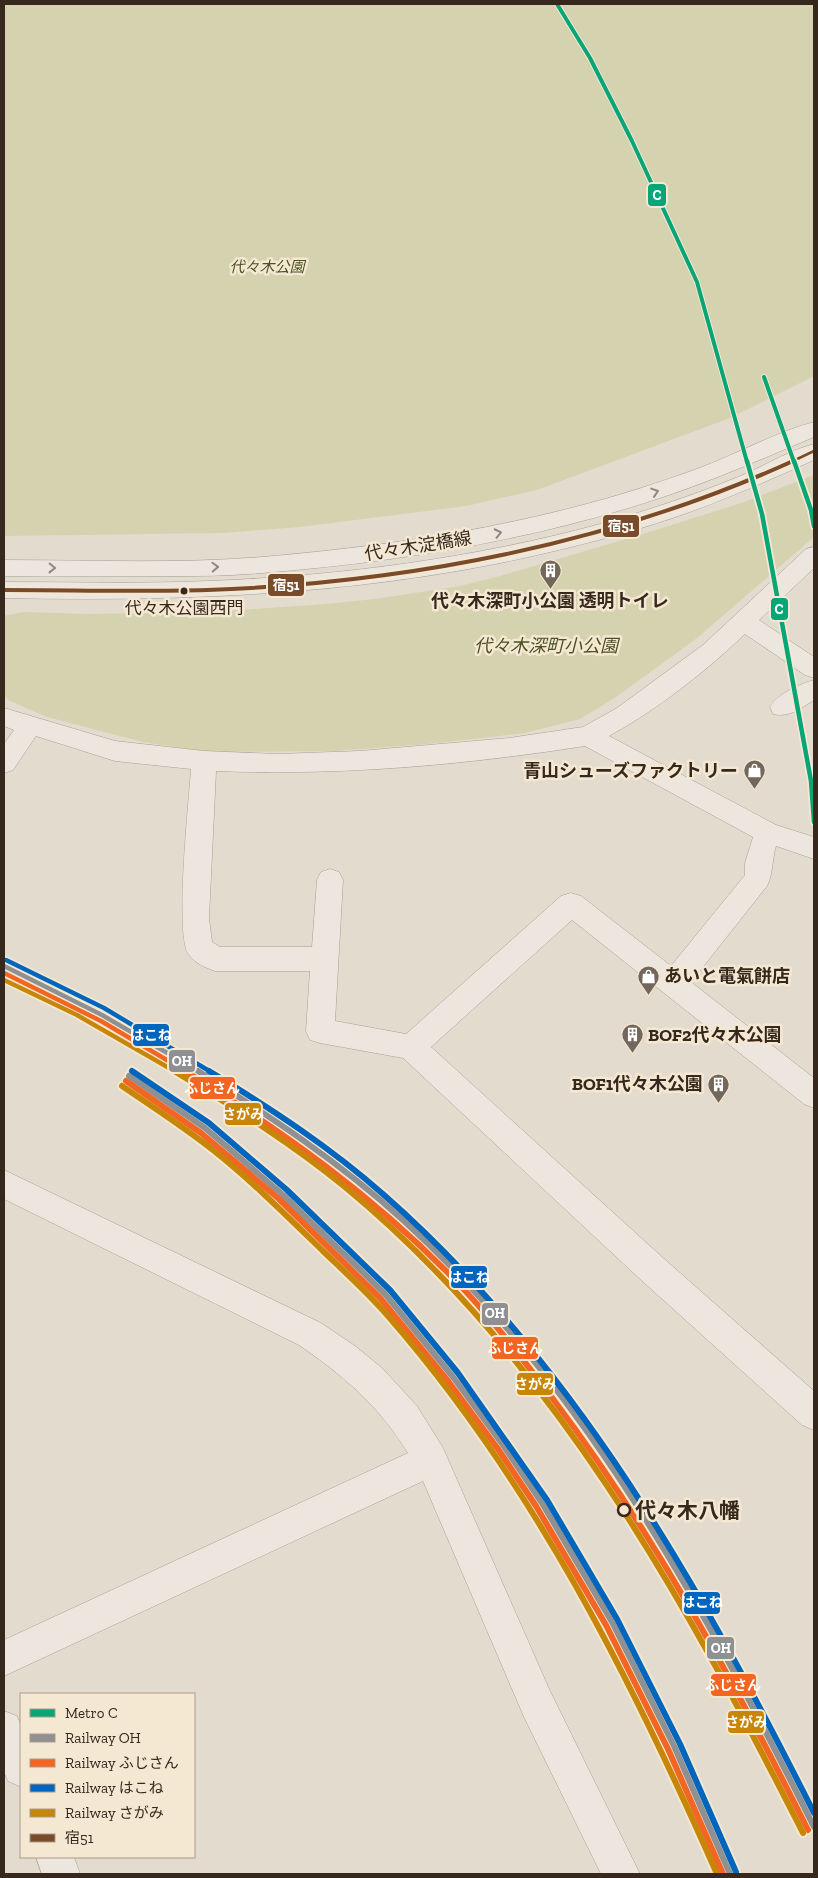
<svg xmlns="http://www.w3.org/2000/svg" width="818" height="1878" viewBox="0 0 818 1878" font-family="'Zilla Slab','Noto Sans JP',serif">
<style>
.green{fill:#d5d2af}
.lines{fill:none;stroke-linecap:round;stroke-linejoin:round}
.minor-casing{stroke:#a8a096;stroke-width:1}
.minor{fill:#ece6de;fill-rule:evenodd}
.bus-1-far1-casing{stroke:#f5e8d2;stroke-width:5}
.bus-1-casing{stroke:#f5e8d2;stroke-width:8}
.bus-1-far1{stroke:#7a4b2a;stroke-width:2.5}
.bus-1{stroke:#7a4b2a;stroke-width:4}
.rail-1-far1-casing{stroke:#f5e8d2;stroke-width:8}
.rail-1-casing{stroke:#f5e8d2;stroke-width:10}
.rail-2-far1-casing{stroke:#f5e8d2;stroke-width:8}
.rail-2-casing{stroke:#f5e8d2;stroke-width:10}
.rail-3-far1-casing{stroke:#f5e8d2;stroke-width:8}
.rail-3-casing{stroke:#f5e8d2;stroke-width:10}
.rail-4-far1-casing{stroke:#f5e8d2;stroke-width:8}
.rail-4-casing{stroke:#f5e8d2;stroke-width:10}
.rail-1-far1{stroke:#8e9092;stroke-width:4.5}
.rail-1{stroke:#8e9092;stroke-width:6}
.rail-2-far1{stroke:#f26522;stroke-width:4.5}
.rail-2{stroke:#f26522;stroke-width:6}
.rail-3-far1{stroke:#0065bd;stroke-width:4.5}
.rail-3{stroke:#0065bd;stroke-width:6}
.rail-4-far1{stroke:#c78608;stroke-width:4.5}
.rail-4{stroke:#c78608;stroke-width:6}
.metro-1-far1-casing{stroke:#f5e8d2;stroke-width:6}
.metro-1-casing{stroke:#f5e8d2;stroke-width:8}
.metro-1-far1{stroke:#08a576;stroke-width:4}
.metro-1{stroke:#08a576;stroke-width:4.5}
.oneway{stroke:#92877e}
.bus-dot{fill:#37281e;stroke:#f5e8d2;stroke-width:2}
.stop-dot{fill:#f5e8d2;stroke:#37281e;stroke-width:2.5}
.labels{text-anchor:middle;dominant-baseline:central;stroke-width:5;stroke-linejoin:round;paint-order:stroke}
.far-park-label{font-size:15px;font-style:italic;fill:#4b5325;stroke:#f5e8d2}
.bus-label{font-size:17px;fill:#37281e;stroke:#f5e8d2}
.street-label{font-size:18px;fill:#37281e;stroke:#f5e8d2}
.poi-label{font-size:18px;font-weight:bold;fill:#37281e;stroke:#f5e8d2;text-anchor:end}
.park-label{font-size:18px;font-style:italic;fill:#4b5325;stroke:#f5e8d2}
.near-stop-label{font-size:21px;font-weight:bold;fill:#37281e;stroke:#f5e8d2;text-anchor:start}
.line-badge{stroke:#f5e8d2;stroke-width:2}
.badge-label{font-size:14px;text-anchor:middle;font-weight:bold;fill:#fff}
</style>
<rect width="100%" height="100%" fill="#e3dbcd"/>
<!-- green -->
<path class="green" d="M4,4H814V376L730,418L537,490L466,506L300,527L223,533L4,536Z
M814,475V537L697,638L616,697L580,719L525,733L427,744L334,751L206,752L143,742L47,717L8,700L4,695V616L23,612L89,614L209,612L326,604L375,599L460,586L500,576L653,531L744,502Z"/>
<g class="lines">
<defs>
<path id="minor" d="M814,422V437C764,458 714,480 663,497C534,540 398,562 262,573C218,577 173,576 129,576C87,576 45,577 4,576V560C90,560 177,564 262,557C366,548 470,534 571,508C615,497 659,483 702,467C739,453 776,432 814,422Z
M814,444V460C772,479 731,497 687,513C648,527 608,538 567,548C383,594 193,602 4,598V582C72,582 140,584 208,581C341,576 476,558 604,523C649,510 694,495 738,477C763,467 787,451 814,444Z
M814,547V568L759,620L814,657V678L805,675L745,634C704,673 658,709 609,736L776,825L814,837V859L776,846C772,859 773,875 767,886L691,982L814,1078V1108L804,1104L572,920L431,1047L662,1257L814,1391V1430L802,1425L640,1279L403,1058L320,1043L310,1040L306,1031L310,971H215C206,968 195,963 189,955C174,937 189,800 191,769L115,761L36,736L13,770L4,773V744L14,730L4,726V708L115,741L204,751L277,754L360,751L509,738L583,727L617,708L703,645L806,549ZM585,746L753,837L745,863V875L671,966L581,896L571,893L561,896L406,1034L335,1021L343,880L339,872L330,869L321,872L317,880L312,947H220L212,942L209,918L216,771C340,776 463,765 585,746Z
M814,680V700C801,708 789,718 773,714L770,707C777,694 800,684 814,680Z
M4,1170L321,1323L355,1346L382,1368L417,1406L443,1448L550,1691L640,1874H601L524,1717L423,1481L4,1676V1640L408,1453C379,1406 344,1376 299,1345L4,1199Z
M4,1711L17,1716L21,1726V1787L8,1781L4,1772Z
M36,1857H74L80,1874H42Z"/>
</defs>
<!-- minor casing -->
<use href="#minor" class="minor-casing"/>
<!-- minor -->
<use href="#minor" class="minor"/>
<defs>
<path id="bus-1-far1" d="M791,462L814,451"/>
<path id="bus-1" d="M4,590C72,590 139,592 207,590C407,583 611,544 793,461"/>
</defs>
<!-- bus-1-far1 casing -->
<use href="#bus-1-far1" class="bus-1-far1-casing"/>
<!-- bus-1 casing -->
<use href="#bus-1" class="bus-1-casing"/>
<!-- bus-1-far1 -->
<use href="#bus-1-far1" class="bus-1-far1"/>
<!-- bus-1 -->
<use href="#bus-1" class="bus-1"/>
<defs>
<path id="rail-1-far1" d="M4,966L102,1015L200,1072"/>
<path id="rail-1" d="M198,1071C271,1117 338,1161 403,1220C585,1386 705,1609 814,1827
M129,1076L205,1128L283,1195L385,1294L453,1377L503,1445L542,1503L612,1622L674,1746L730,1874"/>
<path id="rail-2-far1" d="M4,973L101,1021L187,1072"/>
<path id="rail-2" d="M185,1071C284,1132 372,1195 454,1279C490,1316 521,1357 553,1399C654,1533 733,1680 808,1830
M126,1081L201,1133L279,1199L380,1298L448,1381L498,1449L536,1506L606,1625L668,1749L723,1874"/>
<path id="rail-3-far1" d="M6,960L104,1008L211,1072"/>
<path id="rail-3" d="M132,1071L209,1123L287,1190L390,1290L458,1373L547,1500L617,1619L680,1744L736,1872
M209,1071C270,1108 330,1147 384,1195C575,1363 701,1588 814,1813"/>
<path id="rail-4-far1" d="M4,980L77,1015L176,1072"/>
<path id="rail-4" d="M174,1071C232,1106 291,1143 345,1187C553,1359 683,1596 803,1833
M122,1086C153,1107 184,1127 213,1150C252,1181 288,1217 324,1252C346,1273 368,1293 388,1316C532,1481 630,1676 717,1874"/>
</defs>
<!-- rail-1-far1 casing -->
<use href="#rail-1-far1" class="rail-1-far1-casing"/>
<!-- rail-1 casing -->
<use href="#rail-1" class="rail-1-casing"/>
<!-- rail-2-far1 casing -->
<use href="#rail-2-far1" class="rail-2-far1-casing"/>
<!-- rail-2 casing -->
<use href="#rail-2" class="rail-2-casing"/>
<!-- rail-3-far1 casing -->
<use href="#rail-3-far1" class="rail-3-far1-casing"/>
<!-- rail-3 casing -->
<use href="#rail-3" class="rail-3-casing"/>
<!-- rail-4-far1 casing -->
<use href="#rail-4-far1" class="rail-4-far1-casing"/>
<!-- rail-4 casing -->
<use href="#rail-4" class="rail-4-casing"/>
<!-- rail-1-far1 -->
<use href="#rail-1-far1" class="rail-1-far1"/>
<!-- rail-1 -->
<use href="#rail-1" class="rail-1"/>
<!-- rail-2-far1 -->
<use href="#rail-2-far1" class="rail-2-far1"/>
<!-- rail-2 -->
<use href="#rail-2" class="rail-2"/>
<!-- rail-3-far1 -->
<use href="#rail-3-far1" class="rail-3-far1"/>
<!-- rail-3 -->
<use href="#rail-3" class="rail-3"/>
<!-- rail-4-far1 -->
<use href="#rail-4-far1" class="rail-4-far1"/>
<!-- rail-4 -->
<use href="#rail-4" class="rail-4"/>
<defs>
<path id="metro-1-far1" d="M557,4L590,58L632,141L697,282L747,462
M764,377L794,462"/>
<path id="metro-1" d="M747,461L762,514L811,781L814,822
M794,461L811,510L814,526"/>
</defs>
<!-- metro-1-far1 casing -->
<use href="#metro-1-far1" class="metro-1-far1-casing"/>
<!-- metro-1 casing -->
<use href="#metro-1" class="metro-1-casing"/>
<!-- metro-1-far1 -->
<use href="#metro-1-far1" class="metro-1-far1"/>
<!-- metro-1 -->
<use href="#metro-1" class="metro-1"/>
</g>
<!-- one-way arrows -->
<defs><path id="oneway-chevron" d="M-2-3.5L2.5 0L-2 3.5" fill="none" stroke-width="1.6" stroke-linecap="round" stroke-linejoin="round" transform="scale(1.25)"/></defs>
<g class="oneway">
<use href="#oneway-chevron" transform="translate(655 492) rotate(-18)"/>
<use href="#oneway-chevron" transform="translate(498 533) rotate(-12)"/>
<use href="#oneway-chevron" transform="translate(215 567) rotate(-2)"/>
<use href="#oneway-chevron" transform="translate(52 568) rotate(1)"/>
</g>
<!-- icons -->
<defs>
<symbol id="building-pin" viewBox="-11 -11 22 30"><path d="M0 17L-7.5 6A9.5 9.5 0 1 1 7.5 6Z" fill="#73675b" stroke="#f5e8d2"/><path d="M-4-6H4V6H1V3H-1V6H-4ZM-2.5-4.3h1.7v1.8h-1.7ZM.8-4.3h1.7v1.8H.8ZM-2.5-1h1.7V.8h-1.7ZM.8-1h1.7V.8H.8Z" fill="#fff"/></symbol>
<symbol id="shop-pin" viewBox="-11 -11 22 30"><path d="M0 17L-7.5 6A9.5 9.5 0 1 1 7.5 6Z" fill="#73675b" stroke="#f5e8d2"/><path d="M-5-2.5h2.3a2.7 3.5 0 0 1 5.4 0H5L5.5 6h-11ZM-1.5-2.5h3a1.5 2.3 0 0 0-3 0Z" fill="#fff"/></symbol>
</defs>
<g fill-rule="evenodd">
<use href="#building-pin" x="538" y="558" width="25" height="34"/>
<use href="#shop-pin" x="742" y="758" width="25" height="34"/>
<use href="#shop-pin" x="636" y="964" width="25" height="34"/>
<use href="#building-pin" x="620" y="1022" width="25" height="34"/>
<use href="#building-pin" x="706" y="1072" width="25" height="34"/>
</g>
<!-- markers -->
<circle class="bus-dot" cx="184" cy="591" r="4.5"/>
<circle class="stop-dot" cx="624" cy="1510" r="6"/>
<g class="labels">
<!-- far-park labels -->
<g class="far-park-label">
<text x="267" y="267">代々木公園</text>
</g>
<!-- bus labels -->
<g class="bus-label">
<text x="184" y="608">代々木公園西門</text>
</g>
<!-- street labels -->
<g class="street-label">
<text transform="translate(418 546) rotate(-9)">代々木淀橋線</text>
</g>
<!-- poi labels -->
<g class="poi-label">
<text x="550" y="601" text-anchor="middle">代々木深町小公園 透明トイレ</text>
<text x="738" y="771">青山シューズファクトリー</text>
<text x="664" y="976" text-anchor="start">あいと電氣餅店</text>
<text x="648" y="1035" text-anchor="start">BOF2代々木公園</text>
<text x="703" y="1084">BOF1代々木公園</text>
</g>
<!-- park labels -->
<g class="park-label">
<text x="546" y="646">代々木深町小公園</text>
</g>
<!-- near-stop labels -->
<g class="near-stop-label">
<text x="635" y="1510">代々木八幡</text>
</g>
</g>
<g class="line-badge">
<rect x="647" y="183" width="20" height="24" rx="5" fill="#08a576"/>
<rect x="602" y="514" width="38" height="24" rx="5" fill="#7a4b2a"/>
<rect x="267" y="573" width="38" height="24" rx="5" fill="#7a4b2a"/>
<rect x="770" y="597" width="19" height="24" rx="5" fill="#08a576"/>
<rect x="132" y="1023" width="38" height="24" rx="5" fill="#0065bd"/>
<rect x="168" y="1049" width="28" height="24" rx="5" fill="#8e9092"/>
<rect x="189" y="1076" width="47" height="24" rx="5" fill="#f26522"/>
<rect x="224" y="1102" width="38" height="24" rx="5" fill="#c78608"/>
<rect x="450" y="1265" width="38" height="24" rx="5" fill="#0065bd"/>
<rect x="481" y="1302" width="28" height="24" rx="5" fill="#8e9092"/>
<rect x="491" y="1336" width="48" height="24" rx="5" fill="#f26522"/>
<rect x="516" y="1372" width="38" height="24" rx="5" fill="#c78608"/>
<rect x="683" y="1591" width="38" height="24" rx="5" fill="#0065bd"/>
<rect x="706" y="1636" width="29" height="24" rx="5" fill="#8e9092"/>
<rect x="710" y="1673" width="47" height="24" rx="5" fill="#f26522"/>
<rect x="727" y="1710" width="38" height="24" rx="5" fill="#c78608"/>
</g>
<g class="badge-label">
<text x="657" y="200">C</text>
<text x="621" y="531">宿51</text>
<text x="286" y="590">宿51</text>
<text x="779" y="614">C</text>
<text x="151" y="1040">はこね</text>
<text x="182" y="1066">OH</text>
<text x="212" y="1093">ふじさん</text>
<text x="243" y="1119">さがみ</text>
<text x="469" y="1282">はこね</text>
<text x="495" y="1318">OH</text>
<text x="515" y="1353">ふじさん</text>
<text x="535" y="1389">さがみ</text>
<text x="702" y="1607">はこね</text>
<text x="721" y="1653">OH</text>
<text x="733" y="1690">ふじさん</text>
<text x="746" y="1727">さがみ</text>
</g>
<!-- border -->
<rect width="818" height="1878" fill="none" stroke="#37281e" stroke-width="10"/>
<!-- legend -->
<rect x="20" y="1693" width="175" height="165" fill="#f5e8d2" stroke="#a99b8a"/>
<rect x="30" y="1709" width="25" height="8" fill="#08a576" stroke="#a99b8a"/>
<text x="65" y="1718" font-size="15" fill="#37281e">Metro C</text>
<rect x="30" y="1734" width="25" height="8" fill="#8e9092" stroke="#a99b8a"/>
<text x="65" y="1743" font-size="15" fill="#37281e">Railway OH</text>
<rect x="30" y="1759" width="25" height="8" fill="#f26522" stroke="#a99b8a"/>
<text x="65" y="1768" font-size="15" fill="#37281e">Railway ふじさん</text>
<rect x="30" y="1784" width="25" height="8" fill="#0065bd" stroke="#a99b8a"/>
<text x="65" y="1793" font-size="15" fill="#37281e">Railway はこね</text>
<rect x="30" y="1809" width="25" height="8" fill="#c78608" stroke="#a99b8a"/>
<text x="65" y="1818" font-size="15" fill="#37281e">Railway さがみ</text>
<rect x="30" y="1834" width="25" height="8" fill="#7a4b2a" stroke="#a99b8a"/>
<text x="65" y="1843" font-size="15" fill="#37281e">宿51</text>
</svg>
